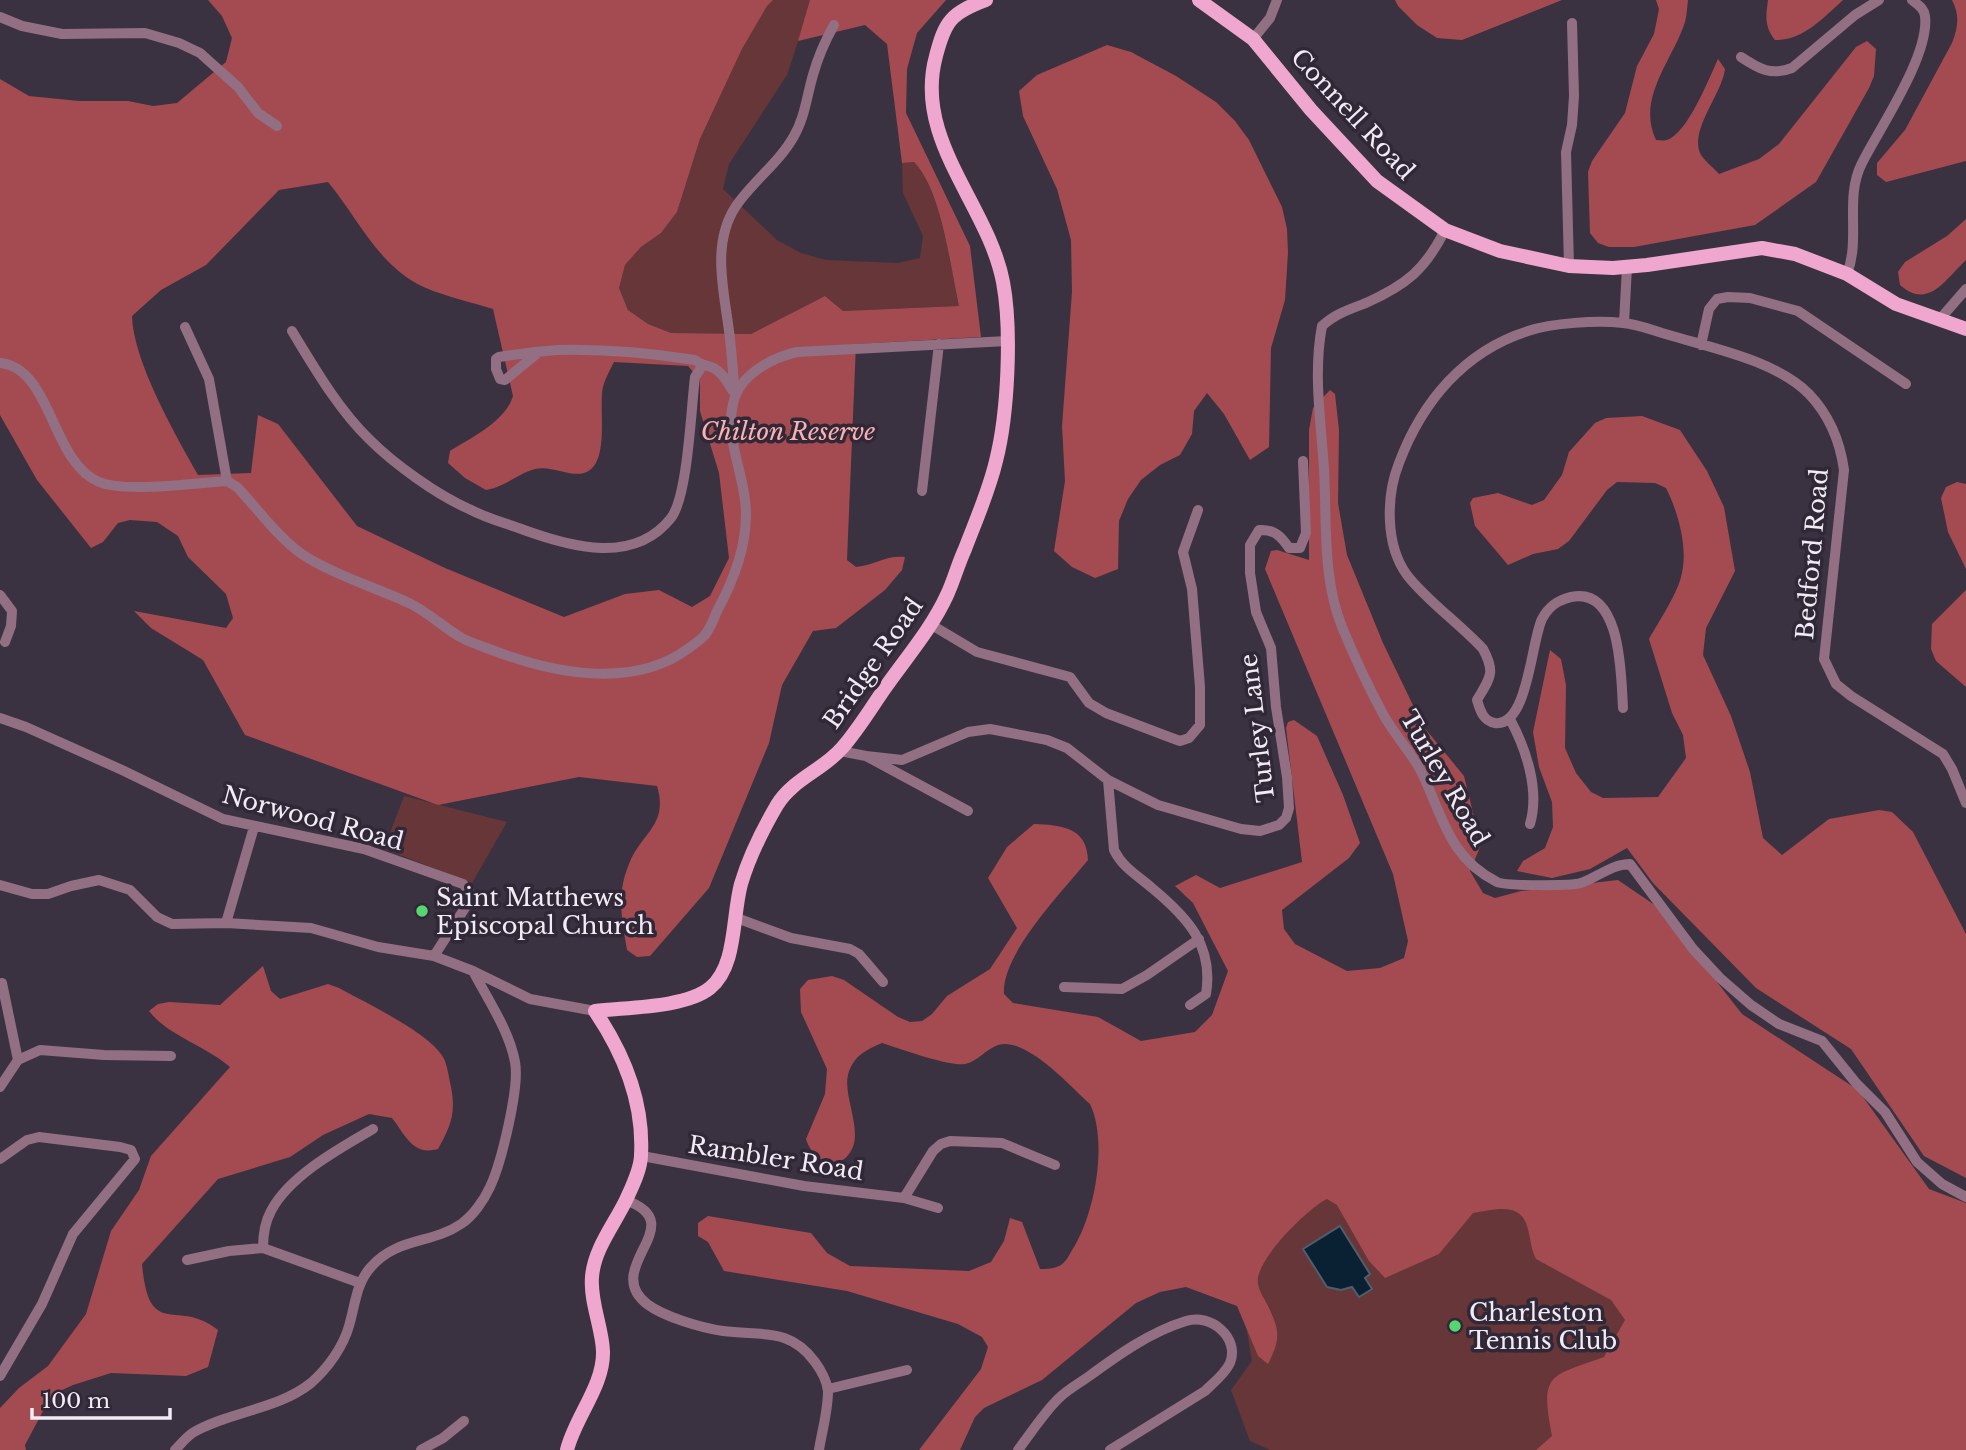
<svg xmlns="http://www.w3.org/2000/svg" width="1966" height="1450" viewBox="0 0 1966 1450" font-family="'Libre Baskerville',serif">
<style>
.green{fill:#673638}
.forest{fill:#a34b51;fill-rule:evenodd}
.water{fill:#0a2134;stroke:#4f5e6e;stroke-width:2}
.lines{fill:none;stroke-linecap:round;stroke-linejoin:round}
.minor{stroke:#936f83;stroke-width:10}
.major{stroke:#efa6cf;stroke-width:14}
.poi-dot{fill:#57d570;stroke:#312837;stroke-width:2.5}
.labels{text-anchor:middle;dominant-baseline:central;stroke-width:7;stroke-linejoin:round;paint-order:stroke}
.street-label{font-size:24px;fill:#f1ebf5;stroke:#312837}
.park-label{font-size:24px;font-style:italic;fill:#fbb0b2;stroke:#312837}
.poi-label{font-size:24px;fill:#f1ebf5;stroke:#312837;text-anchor:start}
</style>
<rect width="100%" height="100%" fill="#3b3241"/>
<!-- green -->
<path class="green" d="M773,0H810L811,2L787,75L729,164L723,189L777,240L801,253L826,260L898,263L920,258L923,236L903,193L902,163L914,162C942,191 950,266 959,306L843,311L825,296L751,334L671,333L648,324L628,310L619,288L625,265L641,247L661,233L677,212L700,139L742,49L767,6Z
M404,796L507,822L472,883L384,849Z
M1326,1139L1488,1163L1683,1290L1574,1450H1270L1250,1441L1231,1390L1252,1361L1233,1248Z"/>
<!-- forest -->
<path class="forest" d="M208,0H773L767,6L742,49L700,139L677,212L661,233L641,247L625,265L619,288L628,310L648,324L671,333L751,334L825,296L843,311L959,306C950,266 942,191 914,162L902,163L887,44L865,25L798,41L810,0H946L917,33L907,69L906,113L970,246L981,337L856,344L847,560L856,567C875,565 886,555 905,557L902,570L885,590L836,628L813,631L782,685L769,743L709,888L650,956L637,957L627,950C622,919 616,895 629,864C641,833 669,825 657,786L579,777L438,805L245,735L203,660L151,628L134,611L226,628L233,618L226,594L188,557L178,536L157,522L130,520L118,523L103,542L91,548L37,480L0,415V79L29,96L79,101H128L153,106L177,103L226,62L232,38L222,16ZM328,182C358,218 380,269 426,288C447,297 471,302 493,309L513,396C505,422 472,437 450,451L448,463L465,478L486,490C505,487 517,474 535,469C552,465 568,477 584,473C611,465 598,408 603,387C605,379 610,370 614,362L688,366L700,380V411L719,473L729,558L710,596L692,607L659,590L625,594L564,617L445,568L357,526L278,424L258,415L251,473L198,475C175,434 133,361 132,316L161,290L206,265L279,190Z
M1395,0H1562L1462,40L1437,38L1417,25L1398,6Z
M1656,0H1688C1687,7 1687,15 1685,22C1673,60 1636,98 1656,140C1660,140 1664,141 1667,140C1688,133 1709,78 1718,59L1725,69C1722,94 1690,129 1700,153C1704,161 1714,168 1719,174L1759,159L1779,144L1856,47L1867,41L1876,49L1874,76L1869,88L1816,182L1755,225L1634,247H1609L1598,243L1590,233L1588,172L1592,161L1625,113L1637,66L1654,34L1659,9Z
M1768,0H1843C1824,17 1803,41 1775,40C1764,26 1766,16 1768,0Z
M1952,0H1966V161L1886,182L1877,175V163L1905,130L1952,43C1958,28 1960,15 1952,0Z
M1107,45L1131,52L1176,76L1216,102L1235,121L1249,140L1282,207L1287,229L1288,253L1285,300L1271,348L1269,447L1250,460L1224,414L1207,393L1194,411L1192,434L1180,455L1160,465L1141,480L1128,499L1119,521L1118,569L1095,578L1072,567L1054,551L1065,481L1062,426L1072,292L1071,240L1057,189L1023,116L1019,91L1037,75Z
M1966,219V260C1945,280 1928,310 1900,285L1898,272L1905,262L1947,236Z
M1330,390L1335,394L1339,430L1338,503L1347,555L1383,643L1423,726L1464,776L1481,845L1470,871L1483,893L1495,898L1521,891L1618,880L1659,908L1742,1014L1858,1090L1929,1189L1966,1203V1450H1536L1552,1436C1540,1373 1548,1377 1604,1357L1625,1320L1611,1300L1536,1259C1530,1247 1531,1238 1527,1226C1520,1201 1492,1210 1473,1213L1439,1254L1385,1278L1369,1261L1337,1205L1327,1199C1308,1208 1253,1262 1258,1284C1259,1291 1264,1298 1267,1304C1280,1330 1281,1338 1268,1364L1258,1356L1237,1306L1186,1287L1160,1292L1136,1303L1042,1380L984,1408L975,1417L960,1450H919L981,1369L988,1347L982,1337L958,1324L847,1291L724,1271L708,1242L698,1236V1223L708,1216L811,1233L827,1253L850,1266L969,1271L991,1262L1004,1241L1010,1218L1022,1222L1040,1269C1047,1269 1054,1269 1061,1265C1067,1261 1070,1253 1074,1247C1095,1213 1108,1141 1090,1104C1071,1087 1026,1036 998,1045C986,1049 977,1062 965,1064C950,1067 898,1048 882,1043C866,1050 853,1056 848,1075C843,1095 862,1129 852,1149C839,1175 812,1160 806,1139L825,1094L827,1069L801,1012L800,989L808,980L832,976L844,980L898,1017L910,1022L922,1021L932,1014L947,996L990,969L1017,928L988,878L1007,847L1034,824C1061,825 1087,827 1088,860C1063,891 1001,954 1004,994L1013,1003L1098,1017L1141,1041L1195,1032L1212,1015L1228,971L1193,903L1175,886L1196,875L1220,888L1302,862L1286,728L1288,722L1294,720L1317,736L1343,795L1360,843L1349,858L1282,910L1284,929L1295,944L1347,971L1380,968L1404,958L1408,941L1393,874L1265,569L1271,551L1277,550L1309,560V430L1313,408Z
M1642,416L1680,430L1707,471L1724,507L1735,571L1706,628L1703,655L1731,716L1750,772L1763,838L1782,855L1829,819L1879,810L1892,812L1913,832L1966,934V1178L1924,1156L1851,1049L1756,988L1653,883L1627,848L1590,869L1552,878L1517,871L1523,861L1545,848L1553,827L1552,802L1539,767L1533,732L1550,650L1561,659L1566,685L1565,748L1576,773L1591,792L1603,798L1658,797L1686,758L1683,735L1672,713L1649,639C1659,621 1676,596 1681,577C1689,549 1678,512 1666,488L1655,483L1617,482L1607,490L1569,541L1558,549L1533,554L1508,565L1475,526L1470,503L1473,498L1498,493L1532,505L1544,500L1562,475L1569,452L1595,423L1606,418Z
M1957,482L1966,484V569L1948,532L1941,498L1946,487Z
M1966,590V687L1936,661L1931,649L1932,624Z
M263,966L271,991L280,999L328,984L339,988C364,1002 435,1035 445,1061C448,1069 449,1079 451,1087C456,1113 451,1126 438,1149C413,1156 406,1136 392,1118L369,1114L323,1135L290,1157L218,1179L142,1264C149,1342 177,1297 218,1330L208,1367L186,1376L111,1373L73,1385L60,1391L43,1411L25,1445L26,1450H0V1408L19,1388L48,1366L86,1314L111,1231L139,1190L151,1156L230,1067C206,1046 167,1035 149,1011L158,1004L169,1002L220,1005Z"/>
<!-- water -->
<path class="water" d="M1340,1226L1370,1274L1365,1278L1372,1289L1359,1297L1352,1287L1341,1290L1327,1287L1303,1249Z"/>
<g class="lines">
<!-- minor -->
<path class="minor" d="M0,17L22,26L62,34L145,33L179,43L200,53L238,87L258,113L277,126
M1253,39L1270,18L1277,0
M1741,57C1759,69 1771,76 1792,68L1855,15L1879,0
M1445,230C1425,270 1406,285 1366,303C1350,309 1335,314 1322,326C1313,373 1321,422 1324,469C1327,521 1322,577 1342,627C1354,656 1368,686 1383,714C1394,734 1410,751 1421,771C1443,816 1448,857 1497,882C1504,886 1572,886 1581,883C1598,877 1612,864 1630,864L1693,949L1720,978L1751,1005L1779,1024L1822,1041L1856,1083L1885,1112L1917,1162L1942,1184L1966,1197
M1569,266L1566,152L1572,125L1574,96L1572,23
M1847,274C1861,238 1844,198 1862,163C1879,129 1930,55 1925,16C1924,8 1918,5 1912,0
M1940,319L1966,289
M1624,323L1627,267
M185,327L209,379L227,481
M292,331C314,367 338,409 369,439C394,464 437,495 469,509C486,518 505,523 524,530C571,547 634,565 671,518C688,496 691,408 695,377L702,366
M1701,345L1709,309L1717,299L1728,297L1750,298L1798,311L1906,384
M539,352L505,380L500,379L496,369V359L499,357C519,354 539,351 559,350C604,349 650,353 695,360C702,366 704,364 711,367C720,370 728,382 732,390
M0,363C52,368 51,462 99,482C126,493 196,483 227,481L237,487C258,509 282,543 308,558C337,576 377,588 409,603C428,612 444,628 462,638C471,643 482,646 492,650C552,673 633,690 689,648C694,644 701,640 705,635C710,628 714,619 717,611C735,578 750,539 745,500C741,465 723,432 735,397C743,373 774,357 797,352L1007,341
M735,396C733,374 732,353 729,331C724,290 711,244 736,206C753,181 779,163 794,136C805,117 807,95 813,75C818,57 825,41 834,25
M922,491L939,344
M0,595L12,611L11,626L5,642
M930,624L977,652L1070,677L1089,703L1106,713L1169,737L1180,741L1189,738L1200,725V687L1192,589L1183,552L1198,510
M1623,708C1621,677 1622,586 1571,597C1558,600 1549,606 1542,619C1531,642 1528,727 1495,723C1483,721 1480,710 1477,700C1490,678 1496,673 1483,649C1461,625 1426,600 1407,575C1385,545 1386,496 1399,463C1422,402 1464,351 1528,331C1552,323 1597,320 1623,323C1638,324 1654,331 1669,335C1712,348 1777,361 1809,394C1830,416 1840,441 1844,470L1824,659L1836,684L1851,696L1943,754L1952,769L1966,803
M0,718L26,727L122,770L223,819L364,849L463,884L469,891L470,900L434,956
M1510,719C1526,749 1540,790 1530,824
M840,751L866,756L968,811
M866,756L902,760L968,732L990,729L1047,740L1067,748L1108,780L1158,805L1241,829L1260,831L1279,825L1286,818L1289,808L1287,777L1276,707L1271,648L1256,612L1250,573V545L1259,530C1274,529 1281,536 1289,548H1300L1306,533L1303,461
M1108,780L1114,850C1123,868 1137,875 1152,888C1187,917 1214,945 1206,994L1190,1005
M0,885L32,894H48L71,886L99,880L130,890L157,917L172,924L226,923L311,928L378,947L434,956L473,971L530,999L595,1011
M734,917L791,938L850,949L859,954L883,982
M226,923L254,827
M1064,987L1122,989L1147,975L1199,939
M18,1060L40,1050L104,1055L171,1056
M0,1087L18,1060L2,983
M642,1156L804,1186L904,1198L938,1208
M0,1159L27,1140L39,1137L120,1147L131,1150L135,1159L73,1234L42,1304L0,1376
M904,1198L933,1151L941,1144L950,1141L1002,1143L1055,1165
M625,1200C694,1224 600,1267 647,1304C664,1317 702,1328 723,1331C761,1336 790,1327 815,1362C821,1370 827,1382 828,1391C828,1411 822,1431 819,1450
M263,1248C263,1236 265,1222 271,1211C289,1176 340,1148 373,1129
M187,1260L229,1251L263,1248L360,1283
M828,1389L907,1370
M175,1450C181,1444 187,1436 194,1432C231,1411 277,1410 311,1383C328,1368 343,1347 349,1326C355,1306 356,1283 371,1267C397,1237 432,1244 461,1224C473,1216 484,1200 490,1187C501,1164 520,1087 515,1062C509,1030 488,1000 473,971
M421,1450L443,1438L464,1421
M1018,1450C1031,1433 1043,1414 1058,1399C1067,1390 1078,1384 1088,1377C1118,1355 1150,1332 1186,1321C1211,1313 1240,1338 1230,1363C1225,1374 1213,1383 1205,1391L1110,1450"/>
<!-- major -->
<path class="major" d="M1199,0L1253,39L1311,110L1377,181L1445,230L1500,251L1569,266L1613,268L1647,265L1762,248L1795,254L1847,274L1896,304L1966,329
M567,1450C575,1417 604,1386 603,1351C602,1327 590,1302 592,1277C594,1249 614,1225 626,1200C632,1187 641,1169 641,1155C644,1102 624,1054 595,1011C627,1007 685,1008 710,988C737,966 732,917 741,884C749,857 763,829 777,805C793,779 823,770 842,748C858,730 871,708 885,688C906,658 932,628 947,595C954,580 958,564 965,549C976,520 989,491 996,461C1008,414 1012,330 1003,282C988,204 913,140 936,56C945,21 951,13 986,0"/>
</g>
<!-- markers -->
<g class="poi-dot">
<circle cx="422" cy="911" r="7"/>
<circle cx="1455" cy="1326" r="7"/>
</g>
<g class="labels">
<!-- street labels -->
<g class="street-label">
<text transform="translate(1353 114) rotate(47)">Connell Road</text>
<text transform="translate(1812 554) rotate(-85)">Bedford Road</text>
<text transform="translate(873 663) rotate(-55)">Bridge Road</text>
<text transform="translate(1257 728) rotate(-97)">Turley Lane</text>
<text transform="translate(1445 778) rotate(60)">Turley Road</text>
<text transform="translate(313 818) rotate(15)">Norwood Road</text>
<text transform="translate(776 1158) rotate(9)">Rambler Road</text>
</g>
<!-- park labels -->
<g class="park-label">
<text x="788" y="431">Chilton Reserve</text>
</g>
<!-- poi labels -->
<g class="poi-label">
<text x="436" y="897">Saint Matthews<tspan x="436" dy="28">Episcopal Church</tspan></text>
<text x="1469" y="1312">Charleston<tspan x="1469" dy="28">Tennis Club</tspan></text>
</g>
</g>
<!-- scale -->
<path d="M32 1408v10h138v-10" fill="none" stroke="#f1ebf5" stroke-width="3.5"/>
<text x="42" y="1408" font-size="21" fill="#f1ebf5" stroke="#312837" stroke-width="5" paint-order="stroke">100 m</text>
</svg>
